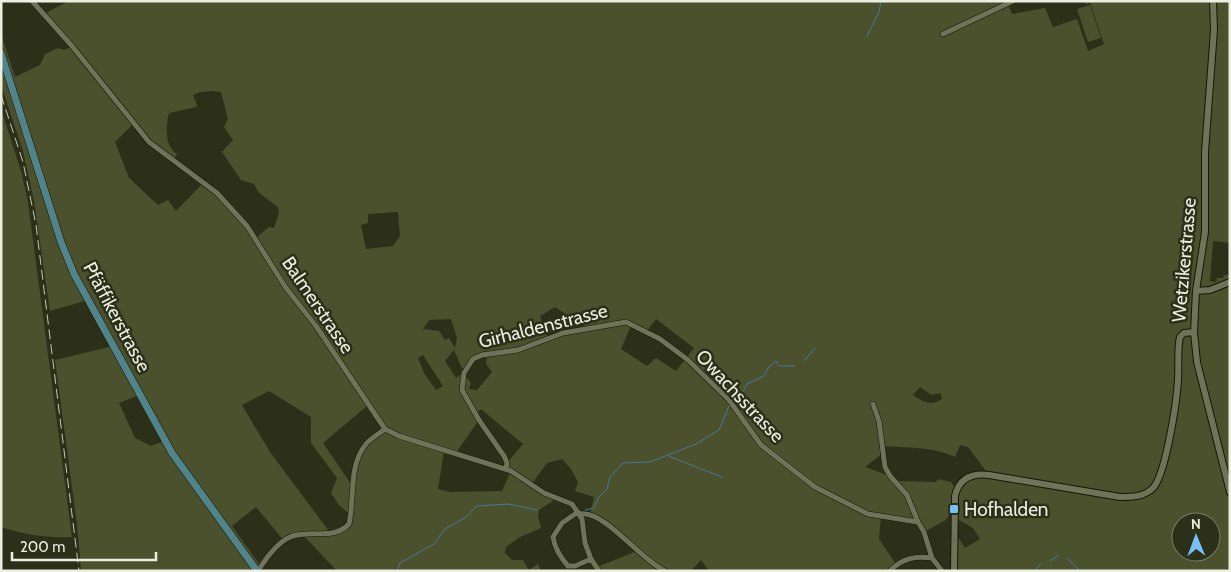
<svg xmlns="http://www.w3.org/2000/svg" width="1231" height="572" viewBox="0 0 1231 572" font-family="Cabin,sans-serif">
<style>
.green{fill:#4b512d;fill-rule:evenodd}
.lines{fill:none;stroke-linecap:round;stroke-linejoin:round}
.stream{stroke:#46779b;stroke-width:1}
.minor-casing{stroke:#151803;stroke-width:6}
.tertiary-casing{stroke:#151803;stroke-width:8}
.secondary-casing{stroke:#151803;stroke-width:8}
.minor{stroke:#6e7359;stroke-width:5}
.tertiary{stroke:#6e7359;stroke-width:6}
.secondary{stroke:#51838a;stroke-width:7}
.rail{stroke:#c5c8b8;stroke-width:1;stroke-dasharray:10 5;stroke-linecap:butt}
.poi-dot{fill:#76c0f7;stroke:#2c3019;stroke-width:2}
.labels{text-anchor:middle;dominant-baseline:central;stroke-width:5;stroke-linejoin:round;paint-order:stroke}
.street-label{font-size:19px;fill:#ebeee0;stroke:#2c3019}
.poi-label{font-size:19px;fill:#ebeee0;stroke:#2c3019;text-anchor:start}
</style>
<rect width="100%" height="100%" fill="#2c3019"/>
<!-- green -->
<path class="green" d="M69,1H1007L1012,14L1045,8L1053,27L1077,19L1088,51L1104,44L1090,3L1085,4V1H1230V243L1213,241L1210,281L1216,282L1217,278H1223L1224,275H1230V571H954V531L965,548L980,539L973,528L954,517L952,509L946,520L924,532L917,522L881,516L879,539L896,564L890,571H709L701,560L691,571H599L597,567L637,551L606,522L590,514L594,497L575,491L578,482L571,469L562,459L547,463L531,485L557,498L539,510L538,516L541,528L520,537L506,547L505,553L512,560H523L529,570L538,564L541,571H337L303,535L284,541L256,507L232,526L264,571H81L77,524L55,360L113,346L88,300L50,311L34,201L23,151L1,85V34L15,77L40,65L45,54L58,48L65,50L72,46L44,14ZM214,91L221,92L228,119L224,127L233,140L222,152L241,180L254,184L259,193L278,207L279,213L274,228L269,227L256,238L217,193L203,183L176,211L168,200L158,205L129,178L115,142L133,124L149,142L174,159L177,154C164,146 166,126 169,113L196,107L197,105L193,95L200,92ZM398,212L400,236L393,246L366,249L361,225L368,223V214ZM555,307L588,329L548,339L540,316ZM451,319L457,338L455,348L449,338L445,340L439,331L423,329L429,320ZM656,319L694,348L676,371L656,358L647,366L621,349L632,323L647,331ZM454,350L462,368H467L476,357L487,354L486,364L492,372L477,390L469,389L471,383L463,373L456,378L445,361ZM423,355L443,386L436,390L424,373L418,358ZM920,387L931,395L940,393L942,399C932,406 922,402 913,395ZM269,391L311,417V443L337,478L331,493L339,505L351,515L344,529L331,534L270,452L242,405ZM139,395L164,441L151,446L135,438L119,403ZM367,406L385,430C362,448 356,457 353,487L323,443ZM481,409L523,444L507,463L506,469L511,471L502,491L450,492L438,489L444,451L455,454L479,420L475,414ZM960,445L968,447L989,475L964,479L956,489L951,482L938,479L936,482L894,481L890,476L865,467L882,454V446C906,448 932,446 955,457ZM1181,522H1211V552H1181Z
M1090,5L1101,38L1088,42L1077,9Z
M1,109L21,171L28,202L72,537C46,538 25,535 1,527Z"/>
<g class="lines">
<!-- stream -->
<path class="stream" d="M867,36L879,12L881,1
M805,360L815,348
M733,401L742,394L747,384L764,376L768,368L776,361L779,366H795
M668,456L722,477
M585,510L594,508L598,498L607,489L610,477L623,463L650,462L696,444L719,430L729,406
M1067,558L1080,571
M1050,561L1059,555
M397,571L400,563L434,544L445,529L466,517L477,506L509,504L537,510
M1034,571L1041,564"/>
<defs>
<path id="minor" d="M32,1L72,46L149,142L217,193L247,226L286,288L316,326L385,429L399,436L511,471L544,493L572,504L582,519L585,543L591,559L599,571
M943,34L1013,1
M873,404L879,421L885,467L890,476L907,495L918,522
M506,469L507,463L504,456L479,420L462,390L464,373L473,359L482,355L518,350L563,333L626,322L660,339L688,360L729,400L761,445L815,487L868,514L918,522L924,532L932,558L942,571
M578,512L562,523L553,537C555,549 560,557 568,566H575L591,559
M580,514C605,510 639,559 665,571
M258,571C266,558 277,543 290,537C310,529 333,541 349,524C355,497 348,466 366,444C371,438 379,434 385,429
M890,571C902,558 915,556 932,558"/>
<path id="tertiary" d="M1213,1L1214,30L1205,152V232L1196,291L1194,332L1197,362L1230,492
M1196,291L1210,290L1230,282
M954,571L955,496C959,478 972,473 989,475L1120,497C1132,497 1144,497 1153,488C1166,474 1177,400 1178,379C1179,365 1177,350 1180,337L1184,333L1194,332"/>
<path id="secondary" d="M1,53L61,242L74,274L172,453L257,571"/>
</defs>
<!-- minor casing -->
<use href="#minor" class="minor-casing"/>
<!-- tertiary casing -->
<use href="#tertiary" class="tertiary-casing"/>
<!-- secondary casing -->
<use href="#secondary" class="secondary-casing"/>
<!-- minor -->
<use href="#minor" class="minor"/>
<!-- tertiary -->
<use href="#tertiary" class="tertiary"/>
<!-- secondary -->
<use href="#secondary" class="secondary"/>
<!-- rail -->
<path class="rail" d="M1,95L23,162L36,225L79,571"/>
</g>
<!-- markers -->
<rect class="poi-dot" x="949" y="504" width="10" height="10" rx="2.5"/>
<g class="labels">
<!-- street labels -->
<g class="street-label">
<text transform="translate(1184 260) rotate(-85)">Wetzikerstrasse</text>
<text transform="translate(318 305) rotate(56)">Balmerstrasse</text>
<text transform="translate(117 317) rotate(62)">Pfäffikerstrasse</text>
<text transform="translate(543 326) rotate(-14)">Girhaldenstrasse</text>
<text transform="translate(740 396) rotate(47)">Owachsstrasse</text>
</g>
<!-- poi labels -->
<g class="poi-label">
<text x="964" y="509">Hofhalden</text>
</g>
</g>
<!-- border -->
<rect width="1231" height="572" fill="none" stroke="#ebeee0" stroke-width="5"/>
<!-- north arrow -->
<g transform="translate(1196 537) rotate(359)"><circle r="24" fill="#2c3019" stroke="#787c69"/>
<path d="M0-4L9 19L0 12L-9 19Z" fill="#76c0f7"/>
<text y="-8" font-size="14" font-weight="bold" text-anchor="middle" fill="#ebeee0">N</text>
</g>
<!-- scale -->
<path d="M12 552v8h144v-8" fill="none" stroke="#ebeee0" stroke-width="2.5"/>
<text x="20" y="552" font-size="15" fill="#ebeee0" stroke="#2c3019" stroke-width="4" paint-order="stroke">200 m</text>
</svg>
